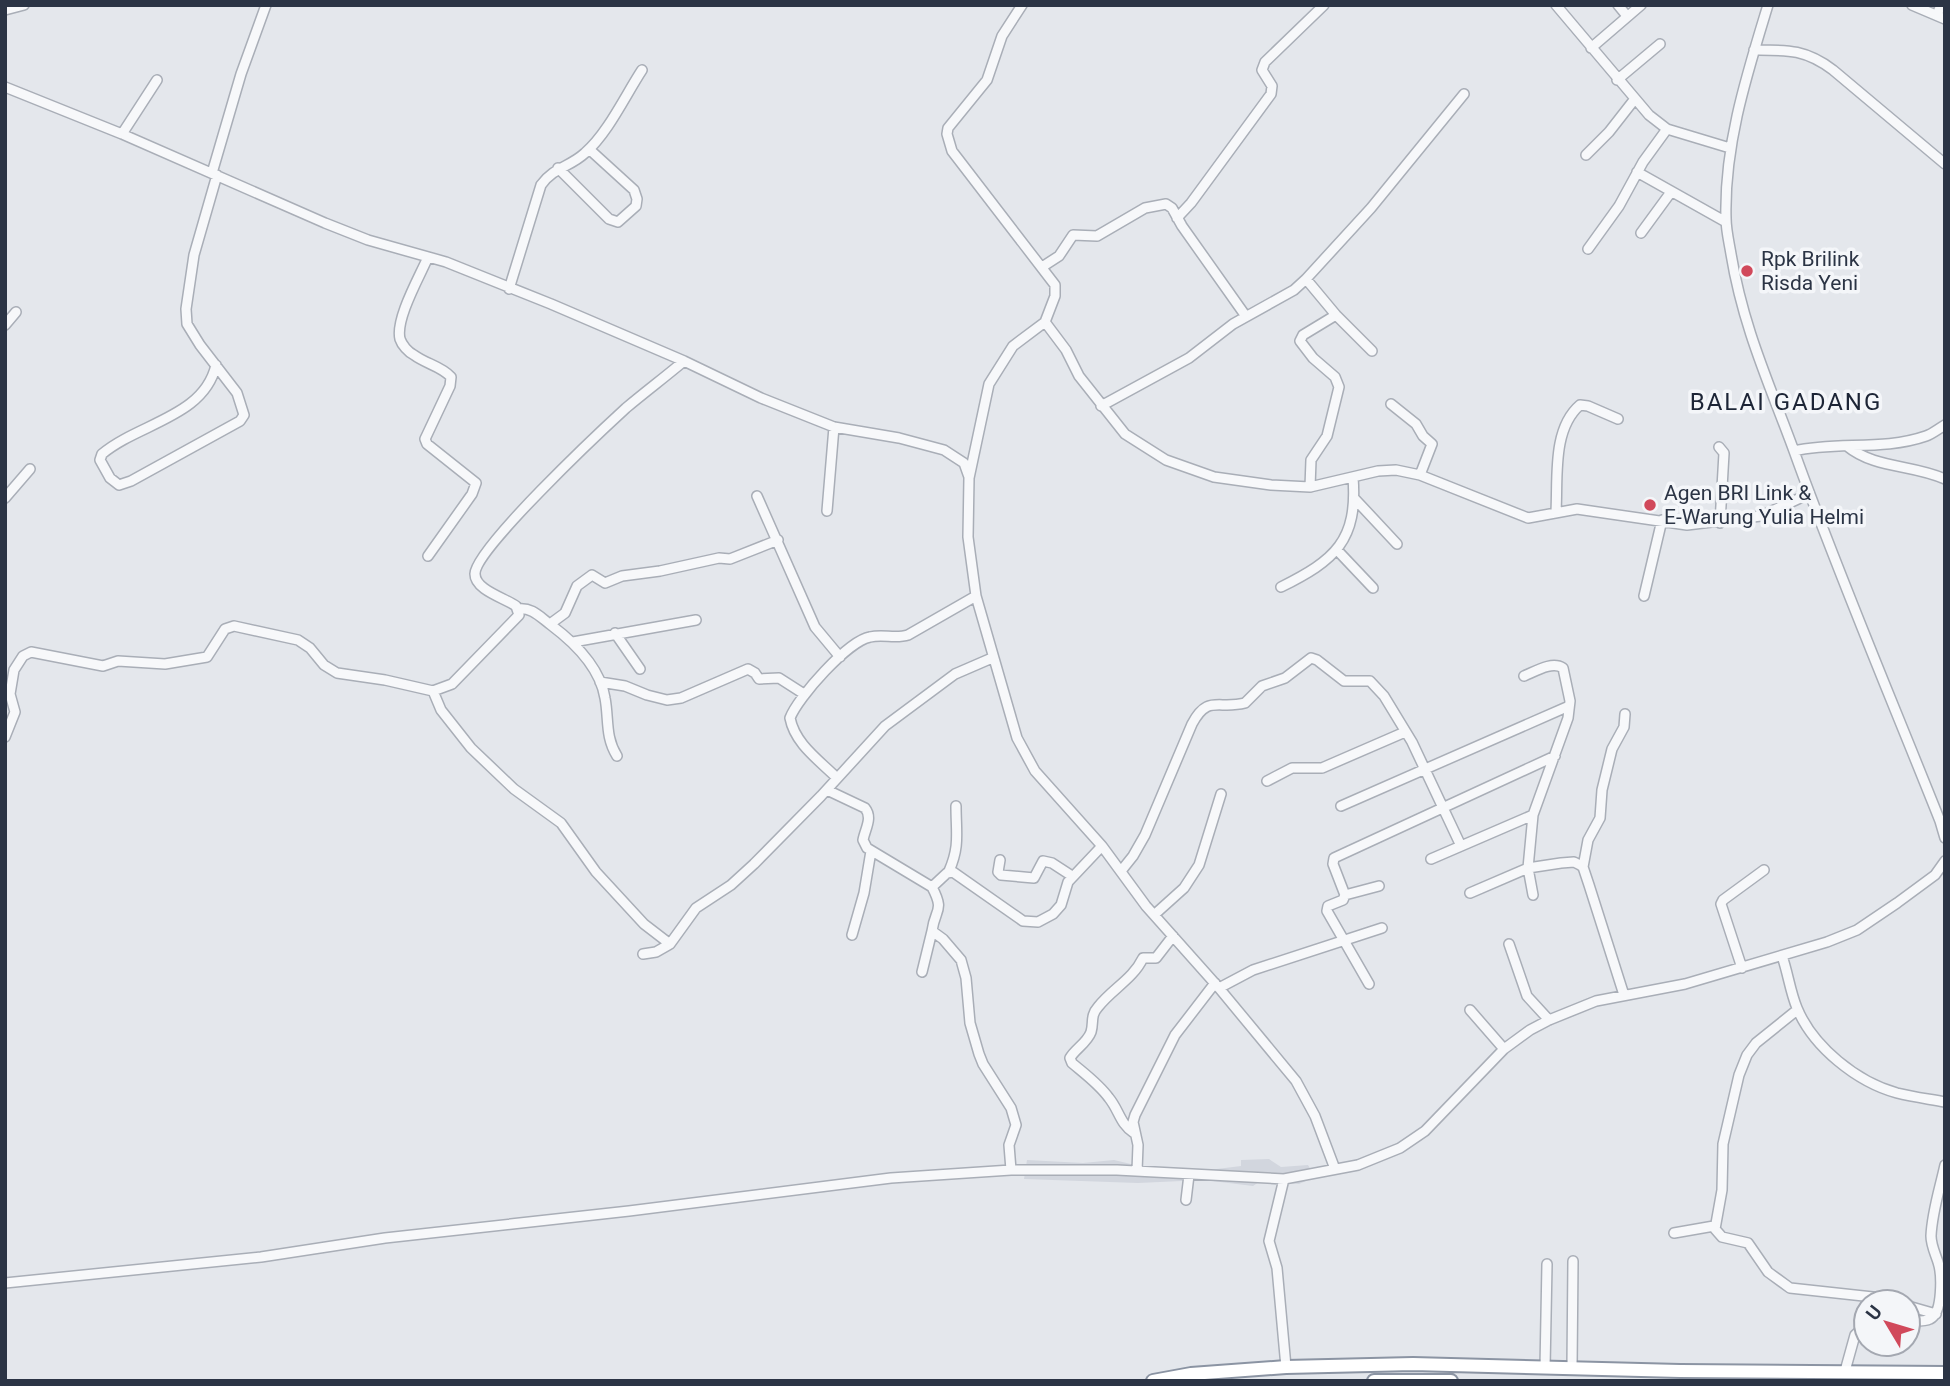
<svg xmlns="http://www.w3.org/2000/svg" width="1950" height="1386" viewBox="0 0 1950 1386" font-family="Roboto,sans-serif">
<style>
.built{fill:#d2d6de}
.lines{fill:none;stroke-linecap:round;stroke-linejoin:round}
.minor-casing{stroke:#a9aeb7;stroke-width:12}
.highway-casing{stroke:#8b94a3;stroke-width:16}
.minor{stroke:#f7f8fa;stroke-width:9}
.highway{stroke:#fff;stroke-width:12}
.poi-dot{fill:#d1495b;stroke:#f4f6f9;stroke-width:2.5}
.labels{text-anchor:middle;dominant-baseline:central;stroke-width:7;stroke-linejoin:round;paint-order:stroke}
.poi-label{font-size:21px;fill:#2b3445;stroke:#f4f6f9;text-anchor:start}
.quarter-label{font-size:24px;letter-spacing:2px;fill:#1d2536;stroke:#f4f6f9}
</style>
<rect width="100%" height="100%" fill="#e4e7ec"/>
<!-- built -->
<path class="built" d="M1269,1159L1281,1167L1308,1165L1315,1177L1299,1184L1259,1182L1253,1186L1204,1180L1138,1183L1024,1179L1027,1160L1083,1163L1114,1160L1139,1166L1209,1170L1241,1166V1160Z"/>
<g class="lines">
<defs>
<path id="minor" d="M1022,5L1002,36L987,80L948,128L947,134L952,151L1055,285V296L1045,322L1013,346L989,384L969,478L968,537L976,596L1017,738L1035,771L1102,846L1146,906L1219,988L1296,1081L1315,1116L1335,1169
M1556,5L1649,115L1667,129L1730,148
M1618,5L1627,16
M1768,5C1747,74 1724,145 1726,218C1726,230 1729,242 1731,254C1743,327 1769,383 1794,451C1839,576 1891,698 1940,821L1945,838
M1912,5L1945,19
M5,10L24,5
M1937,15L1941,5
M1591,48L1641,5
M1754,50C1787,50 1805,49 1833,70L1945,164
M1617,80L1660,44
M5,87L122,134L325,223L368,240L446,262L551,304L684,361L761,398L834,427L899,438L944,450L964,463L969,477
M122,134L157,80
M1586,155L1609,132L1634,100
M558,168L609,219L618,222L636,206L637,199L634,190L589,149
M1637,172L1726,222
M212,173L241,74L266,5
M1177,218L1191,203L1271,94L1272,86L1262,70L1265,62L1324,5
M1641,233L1671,192
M1588,249L1619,206L1643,162L1667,129
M1042,267L1059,256L1073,235L1097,236L1145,208L1166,204L1172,208L1182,226L1245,315
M1306,279L1336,315L1372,351
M509,289L541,185C554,167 570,167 585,153C608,133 625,96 642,70
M1045,322L1066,350L1079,376L1125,434L1166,460L1214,477L1271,485L1310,487L1378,471L1396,470L1420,475L1528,518L1577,509L1687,525L1761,516L1809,494
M5,325L16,312
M216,365C204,417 139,423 102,454L100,460L110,478L119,485L131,481L240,421L244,415L237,393L200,345L187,324L186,309L194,255L217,175
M1391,404L1416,424L1423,436L1432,444L1420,475
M1101,406L1189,358L1233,324L1294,290L1306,279L1371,208L1464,94
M1847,446C1875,469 1912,464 1945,479
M1719,447L1724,453L1720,523
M1794,451C1837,441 1883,451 1926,436C1932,434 1938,429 1945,425
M1310,487L1311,460L1327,436L1339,387L1335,377L1313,358L1300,341L1303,335L1336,315
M757,496L815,627L840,657
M5,498L30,469
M1354,498L1397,544
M827,511L834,427
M1556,511C1558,478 1552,429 1580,405L1588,406L1618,419
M1337,550L1373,588
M428,556L472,494L476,483L427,444L425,439L450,386L451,377C441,366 426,364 414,355C408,352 402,345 400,339C395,319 420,276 428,257
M1281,587C1335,560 1358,541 1353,477
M1644,596L1662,520
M518,609C532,607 540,617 551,625C575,643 600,667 605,698C609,719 605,737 617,756
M550,624L565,613L577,586L592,575L605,583L622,576L660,571L719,558L730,559L778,540
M615,633L640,669
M573,642L696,620
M1524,676C1536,671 1552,661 1563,668L1570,701L1568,718L1533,815L1528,868L1533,895
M600,682L625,686L647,695L667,700L681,698L748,669L755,673L759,679L779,678L804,694
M433,691L441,710L471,748L514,789L561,823L596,872L644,924L670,944
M5,737L15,712L10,694L14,670L23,656L31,652L103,666L118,661L165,664L207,657L225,629L234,626L298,640L310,648L324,665L337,673L385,680L433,691L452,684L519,615L516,606C505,598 475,590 475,574C474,550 602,430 626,408C645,392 665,377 684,361
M837,778C819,760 795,744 790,718C798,697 848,641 870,637C883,634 896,639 908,635L976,596
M1267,781L1292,768H1322L1405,732
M827,790L865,808C873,818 865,829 863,840L867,848L932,887C945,912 935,908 932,931L943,939L961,960L966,978L970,1023L979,1054L983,1064L1011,1108L1016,1125L1009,1145L1011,1170
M1341,806L1569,706
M1431,859L1533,815
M1000,860L998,872L1001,875L1034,878L1043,861L1052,863L1072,876
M1583,867L1588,840L1600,818L1602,790L1612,749L1624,727L1625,714
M949,871C960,846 956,833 956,806
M1121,871L1133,856L1145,835L1192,724C1208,694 1218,710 1245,703L1262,686L1285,678L1311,658L1317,660L1344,681H1370L1384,696L1412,742L1461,846
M932,887L947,873L953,872L1023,921L1038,922L1053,914L1061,905L1068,882L1102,846
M1470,893L1528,868L1561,863L1574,862L1580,865L1583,867L1589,885L1624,995
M1345,895L1379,886
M1154,915L1184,888L1199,865L1221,794
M852,935L864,893L871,851
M1509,944L1527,996L1549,1020
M643,954L656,952L670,944L696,908L731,885L754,864L821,796L885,726L955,674L992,658
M1782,956C1788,973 1790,991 1797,1008C1813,1047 1857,1082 1897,1093C1913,1097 1929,1099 1945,1102
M1742,968L1721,904L1723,900L1764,870
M922,972L932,931
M1369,984L1327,911L1328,906L1343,900L1345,895L1333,864L1334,858L1555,756
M1219,988L1253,970L1382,928
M1470,1010L1504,1049
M1797,1010L1756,1043L1747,1055L1739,1075L1723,1144L1722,1190L1715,1229L1722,1237L1748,1243L1768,1272L1790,1288L1882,1298L1896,1302
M1134,1133C1120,1124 1119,1110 1109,1098C1099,1084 1085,1074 1072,1063L1070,1058C1075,1049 1087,1043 1091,1032C1094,1022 1090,1016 1098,1007C1112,989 1133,979 1143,958H1156L1173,936
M1137,1171L1138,1145L1133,1122L1135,1115L1175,1035L1215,983
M1284,1179L1269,1241L1277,1268L1286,1367
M1186,1200L1189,1175
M1674,1233L1714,1226
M5,1283L261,1257L385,1238L629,1211L891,1178L1011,1170H1117L1284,1179L1358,1165L1400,1148L1425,1131L1504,1049L1530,1030L1549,1020L1596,1001L1685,984L1827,942L1857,930L1897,903L1935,875L1945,861
M1908,1306L1936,1314
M1908,1321C1915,1321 1924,1322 1930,1319C1943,1313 1942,1274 1938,1262C1935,1253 1931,1245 1931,1236C1932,1212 1940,1188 1945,1165
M1572,1367L1573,1261
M1545,1368L1547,1264
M1845,1371L1855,1335L1866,1325"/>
<path id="highway" d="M1153,1381L1191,1374L1286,1367L1413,1364L1680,1371L1945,1373
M1374,1381H1451"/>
</defs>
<!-- minor casing -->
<use href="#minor" class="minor-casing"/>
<!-- highway casing -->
<use href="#highway" class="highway-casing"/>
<!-- minor -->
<use href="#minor" class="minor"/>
<!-- highway -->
<use href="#highway" class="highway"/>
</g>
<!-- markers -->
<g class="poi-dot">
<circle cx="1747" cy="271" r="7"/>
<circle cx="1650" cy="505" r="7"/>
</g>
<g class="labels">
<!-- poi labels -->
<g class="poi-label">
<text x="1761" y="259">Rpk Brilink<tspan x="1761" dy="24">Risda Yeni</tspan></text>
<text x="1664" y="493">Agen BRI Link &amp;<tspan x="1664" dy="24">E-Warung Yulia Helmi</tspan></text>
</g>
<!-- quarter labels -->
<g class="quarter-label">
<text x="1786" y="402">BALAI GADANG</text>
</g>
</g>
<!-- border -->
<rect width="1950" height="1386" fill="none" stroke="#2b3445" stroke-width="14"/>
<!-- north arrow -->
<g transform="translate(1887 1323) rotate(308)"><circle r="33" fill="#f4f6f9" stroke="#a4a8b1" stroke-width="2"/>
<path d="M0-5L12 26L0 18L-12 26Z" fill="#d1495b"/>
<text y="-10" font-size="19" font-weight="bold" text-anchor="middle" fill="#2b3445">U</text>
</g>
</svg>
